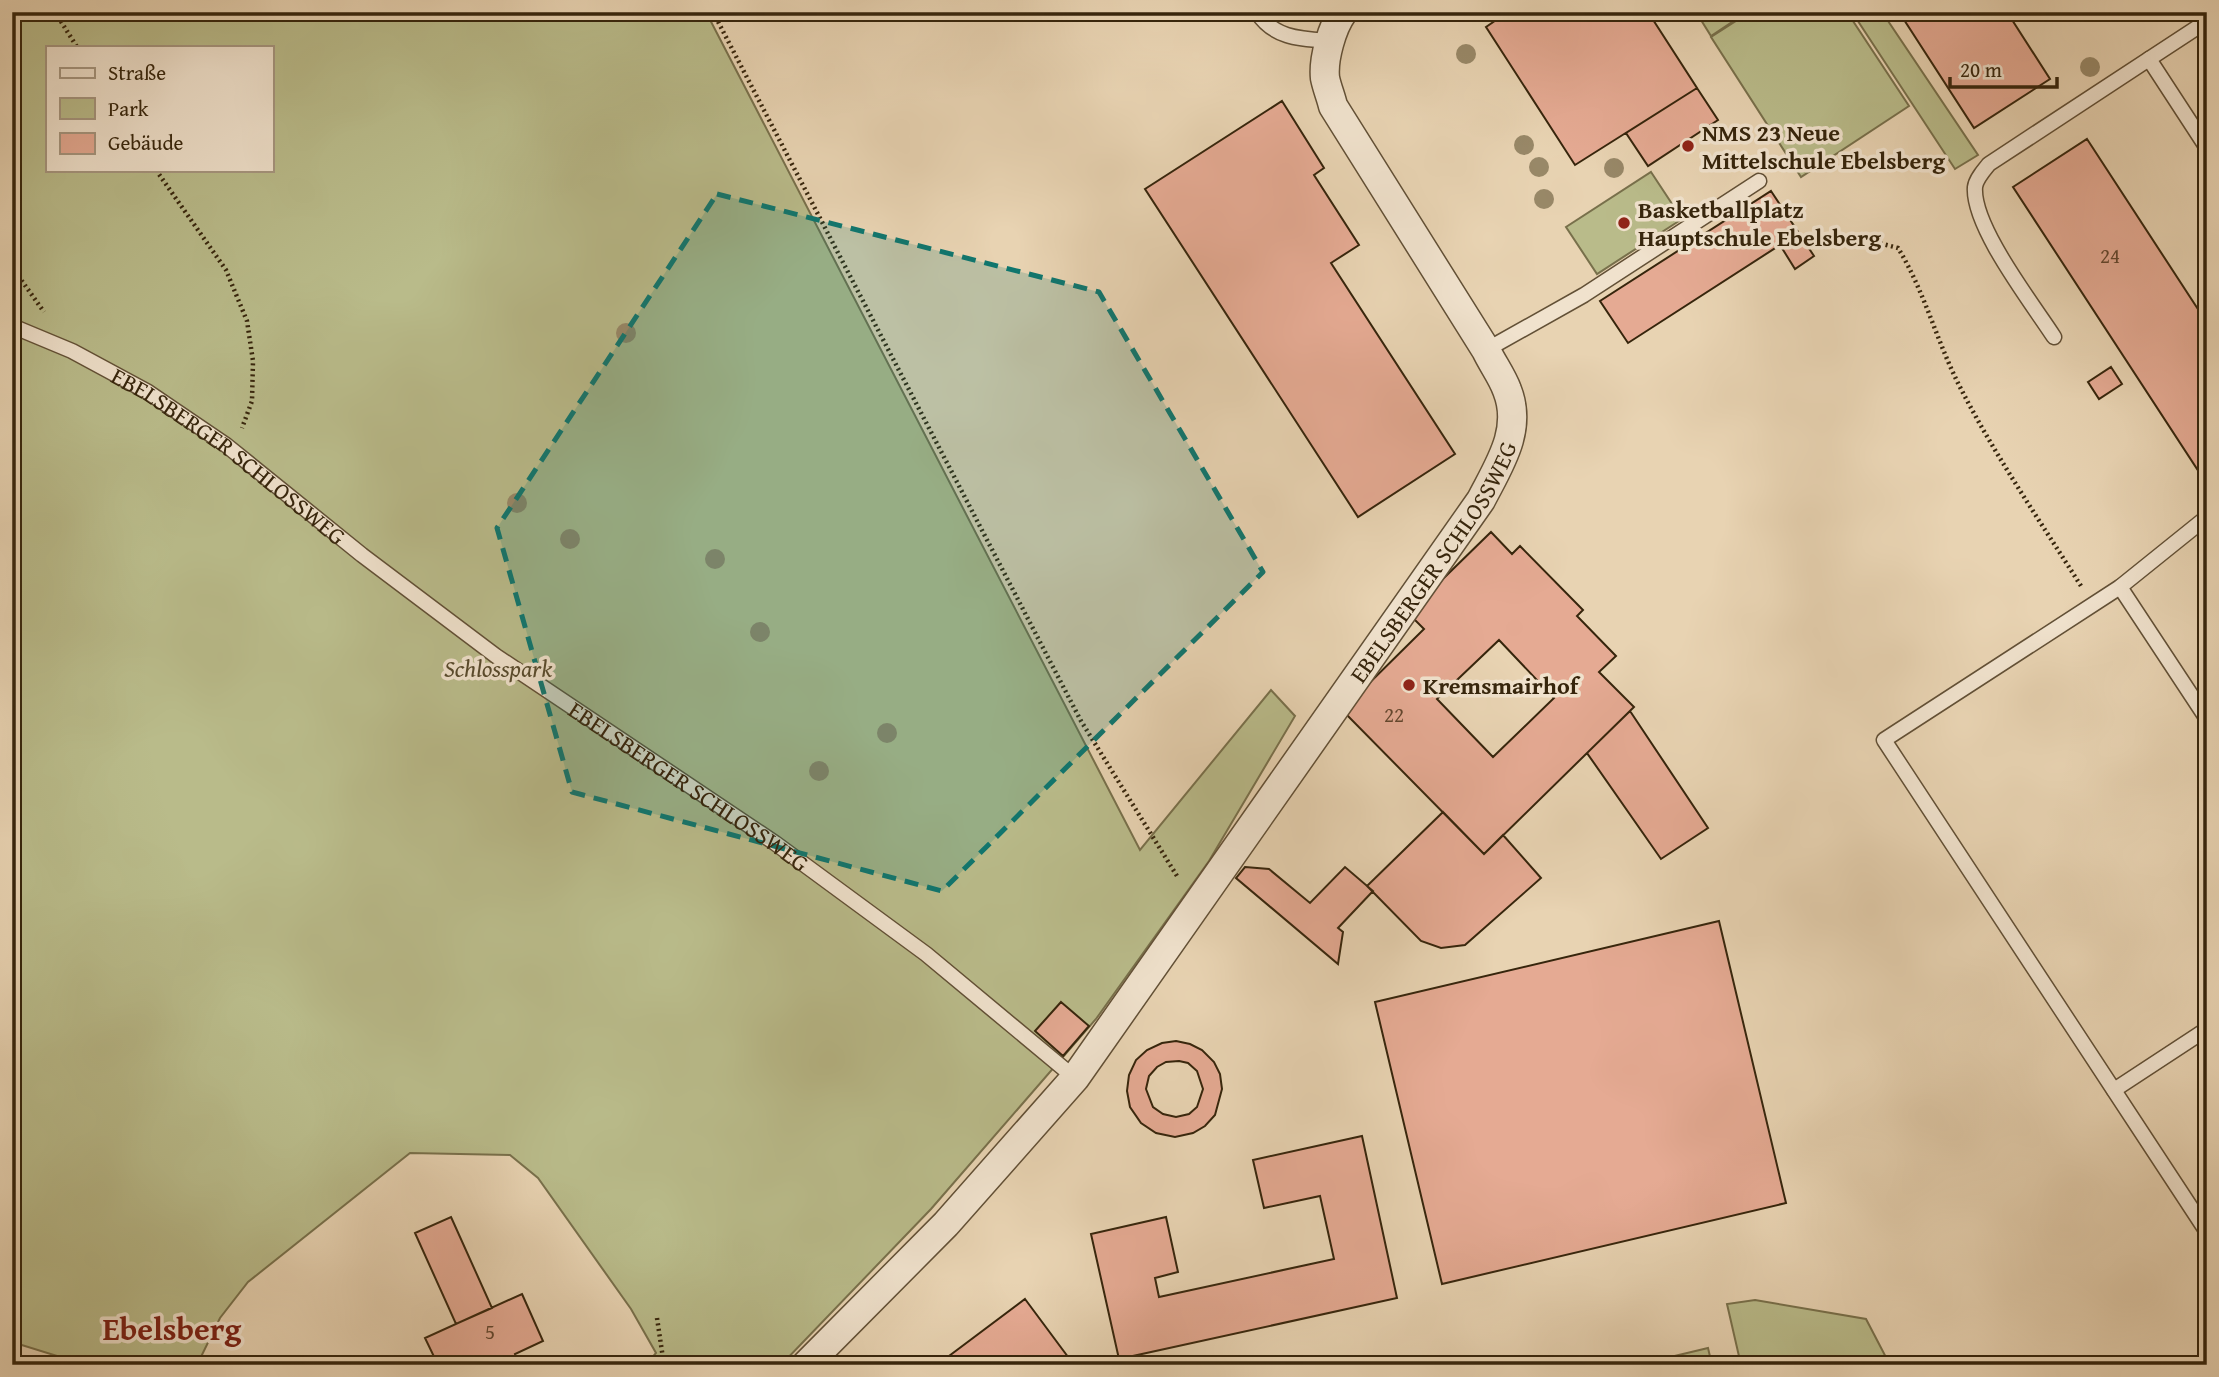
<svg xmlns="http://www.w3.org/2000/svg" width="2219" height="1377" viewBox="0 0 2219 1377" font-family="'Gentium Book Plus',serif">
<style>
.green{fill:#b9bb8a;stroke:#78704b;stroke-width:2;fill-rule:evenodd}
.building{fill:#e5aa93;stroke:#36250c;stroke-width:2;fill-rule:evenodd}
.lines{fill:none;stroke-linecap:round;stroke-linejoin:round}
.service-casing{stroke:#625036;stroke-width:17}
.minor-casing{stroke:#625036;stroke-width:31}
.path{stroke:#36250c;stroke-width:4.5;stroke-dasharray:2 3.5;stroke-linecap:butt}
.service{stroke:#f0e2cd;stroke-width:14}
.minor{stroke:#f0e2cd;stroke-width:28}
.tree{fill:#988868}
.marked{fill:#0f766e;fill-opacity:0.2;stroke:#0f766e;stroke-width:5;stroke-dasharray:14 9;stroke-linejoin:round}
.poi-dot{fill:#8f2418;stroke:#f0e2cd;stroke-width:2.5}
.labels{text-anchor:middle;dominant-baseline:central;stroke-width:7;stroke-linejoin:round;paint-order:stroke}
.number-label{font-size:21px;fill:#62462e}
.poi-label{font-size:24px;font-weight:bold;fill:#36250c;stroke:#f0e2cd;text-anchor:start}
.street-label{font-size:24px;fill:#36250c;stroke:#f0e2cd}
.park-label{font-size:24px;font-style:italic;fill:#574a2c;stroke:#f0e2cd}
.district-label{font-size:32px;font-weight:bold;fill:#7a1f14;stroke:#f0e2cd}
</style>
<rect width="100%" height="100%" fill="#e8d3b2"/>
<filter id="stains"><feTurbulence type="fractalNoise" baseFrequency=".00286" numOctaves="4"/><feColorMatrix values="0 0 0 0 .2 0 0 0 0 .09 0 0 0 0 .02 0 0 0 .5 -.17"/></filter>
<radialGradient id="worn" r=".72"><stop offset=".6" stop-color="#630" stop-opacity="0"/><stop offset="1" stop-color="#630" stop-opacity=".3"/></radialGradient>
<!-- green -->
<path class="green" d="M12,12H706L1140,850L1271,690L1295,716L1209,861L1096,1019L931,1209L781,1365H646L656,1353L631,1309L538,1178L510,1155L410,1153L248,1282L220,1318L197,1365H86L12,1342ZM47,47H271V170H47Z
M1696,12H1747L1711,36Z
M1750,12H1847L1909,106L1801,177L1711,37Z
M1852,12H1882L1978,155L1955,169Z
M1651,172L1682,219L1597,274L1566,227Z
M1755,1300L1866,1319L1890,1365H1741L1727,1304Z
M1708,1348L1712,1365H1637Z"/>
<!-- building -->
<path class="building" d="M1508,12H1648L1697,88L1575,165L1486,27Z
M1899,12H2007L2050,79L1974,128Z
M1697,88L1718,120L1648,166L1626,133Z
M1282,101L1324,168L1314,175L1359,245L1331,263L1455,454L1358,517L1145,189Z
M2087,139L2207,323V471L2201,475L2013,187Z
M1771,191L1814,256L1795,269L1780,245L1628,343L1600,301Z
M2111,367L2122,384L2099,399L2088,382Z
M1491,532L1512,554L1520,546L1583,610L1577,616L1616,656L1599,672L1634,707L1484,854L1342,710L1424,629L1408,613ZM1499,640L1554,698L1493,757L1437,699Z
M1630,711L1708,828L1661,859L1587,753Z
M1443,812L1484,854L1503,835L1541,878L1465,945L1441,948L1421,941L1367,886Z
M1245,867L1269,869L1310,903L1345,867L1373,891L1338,928L1343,932L1338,964L1236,878Z
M1719,921L1786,1203L1442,1284L1375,1002Z
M1061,1002L1089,1026L1063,1056L1035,1031Z
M1176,1041L1190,1044L1202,1050L1214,1062L1220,1074L1222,1089L1215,1115L1205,1126L1193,1133L1175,1137L1156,1133L1141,1123L1130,1107L1127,1091L1129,1075L1136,1060L1147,1050L1162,1043ZM1179,1061L1188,1063L1197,1071L1203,1089L1197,1107L1189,1114L1176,1117L1163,1114L1153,1107L1146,1089L1149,1076L1157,1067L1166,1062Z
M1362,1136L1397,1298L1119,1359L1091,1234L1166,1217L1178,1272L1155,1278L1159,1297L1334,1259L1320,1196L1264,1208L1253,1160Z
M451,1217L492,1308L456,1324L415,1233Z
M522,1294L543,1341L515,1354L519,1365H438L425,1338Z
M1025,1299L1074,1365H937Z"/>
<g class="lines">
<defs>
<g id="service">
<path d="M1257,12C1274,39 1302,39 1331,41"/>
<path d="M2207,21L2149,59L2207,148"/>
<path id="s1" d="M12,326L72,351L148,392L226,445L362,555L496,656L775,843L926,954L1075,1078"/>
<path d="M2054,337C2032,303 1972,226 1975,187C1976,179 1984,170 1989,164L2149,59"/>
<path d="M1486,350L1584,295L1759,181"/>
<path d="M2207,517L2120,587L1884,740L2207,1232"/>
<path d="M2120,587L2207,719"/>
<path d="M2114,1090L2207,1029"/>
</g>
<g id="minor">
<path id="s2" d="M806,1365L946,1224L1075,1078L1481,500C1499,465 1523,430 1507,390C1502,376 1492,363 1486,350L1333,106C1331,97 1327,88 1325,78C1323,59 1332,27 1343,12"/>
</g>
</defs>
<!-- service casing -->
<use href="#service" class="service-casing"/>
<!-- minor casing -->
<use href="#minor" class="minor-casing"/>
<!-- path -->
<path class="path" d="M55,12L77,47
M713,12L1081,721L1177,876
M156,170L226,270L247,321L253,361L252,401L242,428
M1875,242L1898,248C1925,292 1937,343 1961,389C1996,457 2040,521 2081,586
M12,267L44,312
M657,1318L664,1365"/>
<!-- service -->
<use href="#service" class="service"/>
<!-- minor -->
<use href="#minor" class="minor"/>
</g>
<!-- trees -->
<g class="tree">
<circle cx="1466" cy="54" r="10"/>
<circle cx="2090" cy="67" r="10"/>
<circle cx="1524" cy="145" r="10"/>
<circle cx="1539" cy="167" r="10"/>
<circle cx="1614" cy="168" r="10"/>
<circle cx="1544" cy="199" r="10"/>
<circle cx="626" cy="333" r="10"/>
<circle cx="517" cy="503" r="10"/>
<circle cx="570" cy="539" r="10"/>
<circle cx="715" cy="559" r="10"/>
<circle cx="760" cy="632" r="10"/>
<circle cx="887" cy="733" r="10"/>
<circle cx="819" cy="771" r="10"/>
</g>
<!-- marked area -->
<path class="marked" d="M717,194L1099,292L1263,572L942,891L572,792L497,528Z"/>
<!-- markers -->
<g class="poi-dot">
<circle cx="1688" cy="146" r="7"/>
<circle cx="1624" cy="223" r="7"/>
<circle cx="1409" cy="685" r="7"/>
</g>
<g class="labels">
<!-- number labels -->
<g class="number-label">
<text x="2110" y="255">24</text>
<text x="1394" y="714">22</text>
<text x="490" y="1331">5</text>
</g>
<!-- poi labels -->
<g class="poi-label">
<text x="1702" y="132">NMS 23 Neue<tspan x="1702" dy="28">Mittelschule Ebelsberg</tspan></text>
<text x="1638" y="209">Basketballplatz<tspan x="1638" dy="28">Hauptschule Ebelsberg</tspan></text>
<text x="1423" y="685">Kremsmairhof</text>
</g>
<!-- street labels -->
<g class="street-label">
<text stroke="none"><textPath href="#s1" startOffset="254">EBELSBERGER SCHLOSSWEG</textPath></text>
<text stroke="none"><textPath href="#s2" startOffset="1022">EBELSBERGER SCHLOSSWEG</textPath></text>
<text stroke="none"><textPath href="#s1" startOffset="821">EBELSBERGER SCHLOSSWEG</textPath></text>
</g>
<!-- park labels -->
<g class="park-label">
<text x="498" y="668">Schlosspark</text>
</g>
<!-- district labels -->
<g class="district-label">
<text x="172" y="1328">Ebelsberg</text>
</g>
</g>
<!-- margin -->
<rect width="2219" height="1377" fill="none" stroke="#e8d3b2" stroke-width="42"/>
<rect x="14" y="14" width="2191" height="1349" fill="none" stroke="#36250c" stroke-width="3.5"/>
<rect x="21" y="21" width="2177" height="1335" fill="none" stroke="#36250c" stroke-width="2"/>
<!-- legend -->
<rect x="46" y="46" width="228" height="126" fill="#f0e2cd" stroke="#a69680" stroke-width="2"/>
<rect x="60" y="68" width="35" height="10" fill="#f0e2cd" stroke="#a69680" stroke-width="2"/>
<text x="108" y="80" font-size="21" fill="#36250c">Straße</text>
<rect x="60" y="98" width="35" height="21" fill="#b9bb8a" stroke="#a69680" stroke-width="2"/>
<text x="108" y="116" font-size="21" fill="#36250c">Park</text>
<rect x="60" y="133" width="35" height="21" fill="#e5aa93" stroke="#a69680" stroke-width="2"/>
<text x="108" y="150" font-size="21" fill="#36250c">Gebäude</text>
<!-- scale -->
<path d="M1950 77v10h107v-10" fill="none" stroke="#36250c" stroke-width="3.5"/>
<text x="1960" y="77" font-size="21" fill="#36250c" stroke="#f0e2cd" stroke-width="5" paint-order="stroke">20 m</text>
<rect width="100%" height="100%" filter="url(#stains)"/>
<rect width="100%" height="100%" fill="url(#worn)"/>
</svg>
